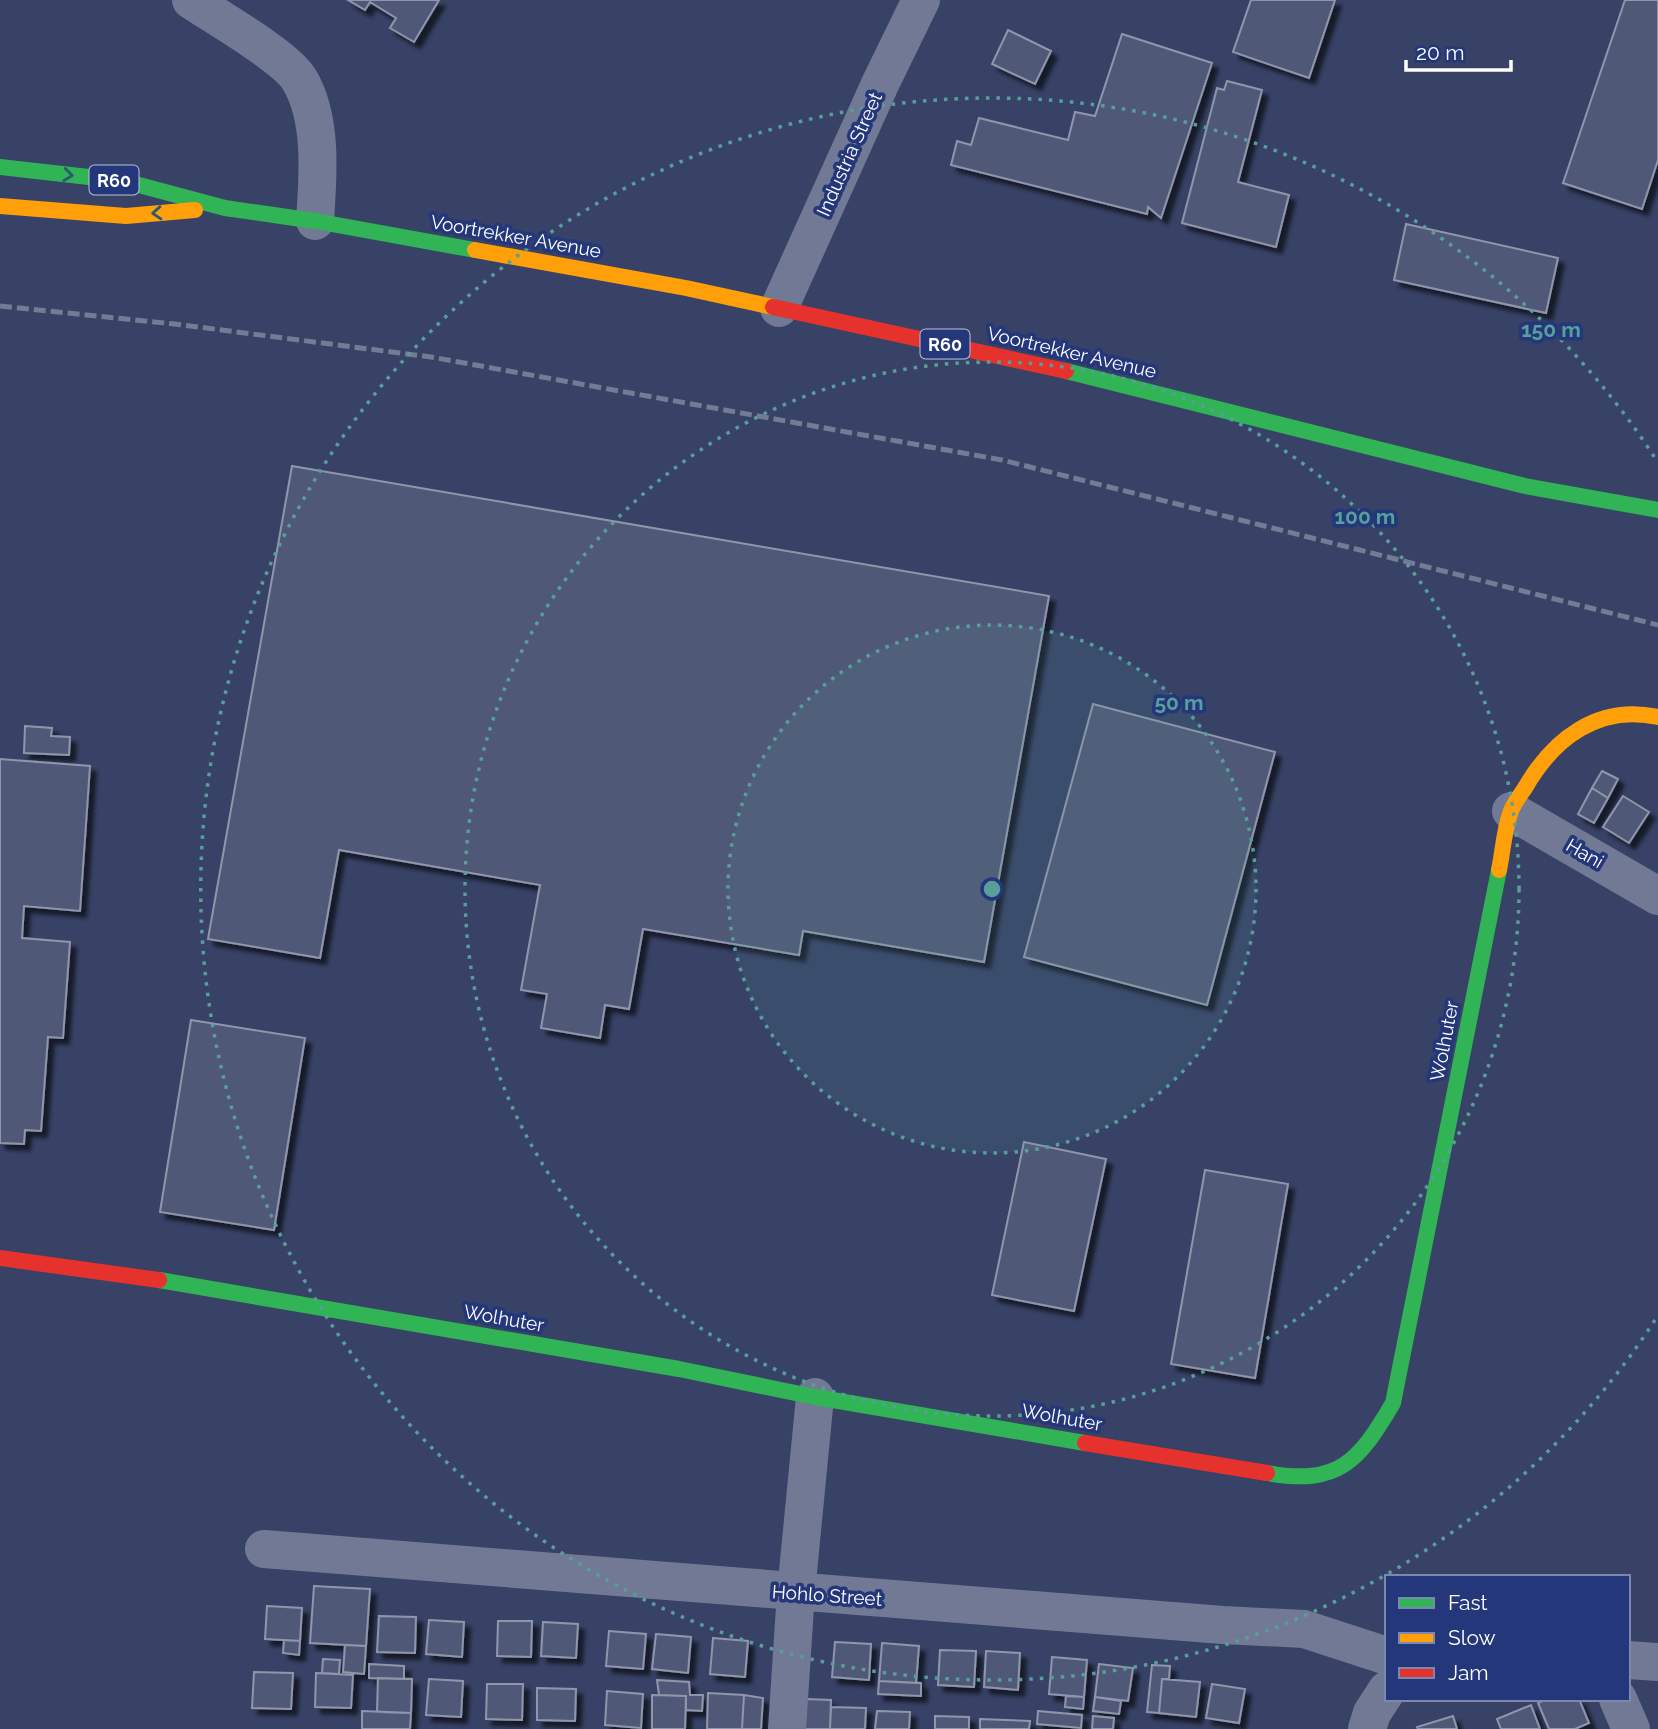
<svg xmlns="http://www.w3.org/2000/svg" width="1658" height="1729" viewBox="0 0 1658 1729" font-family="Raleway,sans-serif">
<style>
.building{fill:#505976;stroke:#8f96ac;stroke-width:2;filter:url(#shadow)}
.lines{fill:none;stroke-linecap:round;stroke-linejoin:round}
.street{stroke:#717995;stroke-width:38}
.fast{stroke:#30b455;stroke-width:16}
.slow{stroke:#ff9f0a;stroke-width:16}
.jam{stroke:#e5322d;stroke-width:16}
.rail{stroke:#737b95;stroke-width:5;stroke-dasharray:12 5;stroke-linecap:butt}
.oneway{stroke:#275c6f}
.ring{fill:none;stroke:#579f9a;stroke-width:3.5;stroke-dasharray:3.5 7}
.labels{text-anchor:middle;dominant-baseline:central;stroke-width:7;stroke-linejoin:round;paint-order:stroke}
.shield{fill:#23377a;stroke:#bdc3d7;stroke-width:2}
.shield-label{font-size:18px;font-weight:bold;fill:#fff}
.street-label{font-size:19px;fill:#fff;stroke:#23377a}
.centre{fill:#579f9a;stroke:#23377a;stroke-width:3.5}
.ring-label{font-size:21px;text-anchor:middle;font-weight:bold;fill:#579f9a;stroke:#23377a;stroke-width:7;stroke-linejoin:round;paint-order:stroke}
</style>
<defs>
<filter id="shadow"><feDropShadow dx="6" dy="6" stdDeviation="2" flood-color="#0009"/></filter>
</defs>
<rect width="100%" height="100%" fill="#374266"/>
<!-- building -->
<path class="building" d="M348,0H439L414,42L390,28L396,18L370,2L365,10Z
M1251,0H1335L1309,78L1233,52Z
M1625,0H1658V160L1642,209L1563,183Z
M1008,30L1051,51L1035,84L992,64Z
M1122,34L1212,63L1161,218L1148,207L1147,214L951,165L957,141L971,145L979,118L1068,140L1075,112L1095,116Z
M1227,81L1262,90L1238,182L1289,195L1276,247L1182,223L1217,88L1224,90Z
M1406,224L1558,258L1546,313L1394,280Z
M292,466L1049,596L984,962L803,931L799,955L643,929L629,1009L605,1005L600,1038L541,1028L547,994L521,990L540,885L339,850L320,958L208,939Z
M1093,704L1275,752L1207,1005L1024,957Z
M25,726L52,728L51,736L70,737L69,755L24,753Z
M0,759L90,766L80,911L24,906L22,938L70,942L63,1038L48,1037L41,1131L25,1130L24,1144L0,1143Z
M1602,771L1618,779L1608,798L1592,788Z
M1592,788L1608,798L1594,823L1578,814Z
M1623,796L1649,812L1629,843L1603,827Z
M191,1020L305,1038L274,1230L160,1212Z
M1024,1142L1106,1159L1074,1311L992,1295Z
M1205,1170L1288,1184L1255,1378L1171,1364Z
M314,1586L370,1589L366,1646L310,1643Z
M267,1606L302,1608L300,1641L265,1639Z
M379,1616L416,1617L415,1653L377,1652Z
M429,1620L464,1622L462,1657L426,1654Z
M498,1621H532L531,1657L497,1656Z
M543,1622L578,1624L576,1658L541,1656Z
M609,1631L646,1634L643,1669L606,1666Z
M656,1634L691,1637L688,1673L652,1669Z
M713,1638L748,1641L745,1677L710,1674Z
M284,1640L300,1641L299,1655L283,1653Z
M835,1642L871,1644L869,1680L832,1677Z
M882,1643L919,1646L916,1683L879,1681Z
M345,1645L366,1646L364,1674L343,1672Z
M940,1650L976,1651L974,1687L938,1685Z
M986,1651L1020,1653L1018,1690L984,1687Z
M1052,1657L1087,1660L1084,1697L1049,1694Z
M323,1659L340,1660L339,1674L322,1673Z
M369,1664L404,1666V1679L369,1678Z
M1099,1664L1133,1668L1128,1701L1095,1697Z
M1152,1665L1170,1666L1169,1679H1162L1159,1713L1147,1712Z
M254,1672L293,1673L291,1709L252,1708Z
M316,1673L353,1675L351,1708L315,1707Z
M378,1678L412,1679L411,1713L377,1712Z
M429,1679L463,1681L461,1717L426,1715Z
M1162,1679L1200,1682L1196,1717L1159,1713Z
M657,1680L689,1682L690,1695H703L702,1711L686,1710V1696L659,1695Z
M879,1681L921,1683V1696L878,1694Z
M487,1684H523L522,1720L486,1719Z
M1212,1684L1245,1689L1239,1723L1206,1718Z
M537,1688L576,1689L575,1721L537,1720Z
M607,1691L643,1694L641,1728L605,1725Z
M708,1693L744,1695L742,1729H707Z
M652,1695L686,1696L685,1729H652Z
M744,1695L763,1698L761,1729H742Z
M1066,1696L1084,1697L1083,1709L1065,1707Z
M1095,1697L1121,1701L1119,1714L1093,1711Z
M806,1699L831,1700L830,1729H804Z
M1547,1699H1579L1589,1723L1575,1729H1549L1538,1703Z
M1531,1705L1540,1729H1501L1497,1719Z
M831,1707L866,1708L865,1729H830Z
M362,1711L411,1713L410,1729H362Z
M877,1711L910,1712L909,1729H875Z
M1038,1711L1082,1715L1081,1728L1037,1724Z
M935,1716L969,1717V1729H935Z
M1093,1716L1114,1718L1113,1729H1092Z
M1453,1716L1457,1729H1418L1417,1727Z
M980,1719L1030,1721L1029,1729H980Z"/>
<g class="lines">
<!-- street -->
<path class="street" d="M191,0C216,17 285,56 299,79C323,118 318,177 315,221
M779,308L881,82L921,0
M1511,811L1658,896
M264,1549L1223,1625L1304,1629L1387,1656
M1628,1660L1658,1662
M1618,1699L1631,1729
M787,1729L796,1592L815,1397
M1367,1729L1372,1713L1387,1690"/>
<!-- fast -->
<path class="fast" d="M0,167L124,181L225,208L315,221L475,250
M1066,371L1525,486L1658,510
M159,1280L679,1369L815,1397L1085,1443
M1267,1473C1339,1486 1359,1461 1393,1403L1499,870"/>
<!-- slow -->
<path class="slow" d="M0,206L126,216L195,210
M475,250L686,288L773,307
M1499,870C1503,851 1504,829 1511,811C1514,803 1520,795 1525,788C1553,739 1598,704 1658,717"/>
<!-- jam -->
<path class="jam" d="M773,307L1066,371
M0,1258L159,1280
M1085,1443L1267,1473"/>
<!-- rail -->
<path class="rail" d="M0,306L175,324L431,357L1002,460L1658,625"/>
</g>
<!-- one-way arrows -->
<defs><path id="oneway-chevron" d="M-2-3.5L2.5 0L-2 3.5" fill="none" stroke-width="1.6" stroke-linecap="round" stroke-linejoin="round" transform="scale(1.75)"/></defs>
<g class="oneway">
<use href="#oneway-chevron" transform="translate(68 175) rotate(7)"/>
<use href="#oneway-chevron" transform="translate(157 213) rotate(176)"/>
</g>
<!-- distance rings -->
<circle cx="992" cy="889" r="264" fill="#579f9a" fill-opacity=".12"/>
<g class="ring">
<circle cx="992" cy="889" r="264"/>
<circle cx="992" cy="889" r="527"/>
<path d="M1655 1320A791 791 0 1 1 1655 458"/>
</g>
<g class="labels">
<!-- shield labels -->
<g class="shield">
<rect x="89.5" y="165.5" width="49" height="29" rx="5"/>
<rect x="920.5" y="329.5" width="49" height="29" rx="5"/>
</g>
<g class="shield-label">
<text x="114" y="180">R60</text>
<text x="945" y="344">R60</text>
</g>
<!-- street labels -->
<g class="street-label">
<text transform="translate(849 154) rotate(-66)">Industria Street</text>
<text transform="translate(516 236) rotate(10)">Voortrekker Avenue</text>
<text transform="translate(1072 352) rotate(13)">Voortrekker Avenue</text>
<text transform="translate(1585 853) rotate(30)">Hani</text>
<text transform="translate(1444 1041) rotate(-79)">Wolhuter</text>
<text transform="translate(504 1318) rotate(10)">Wolhuter</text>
<text transform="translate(1062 1417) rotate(10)">Wolhuter</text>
<text transform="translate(827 1595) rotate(4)">Hohlo Street</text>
</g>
</g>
<circle cx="992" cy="889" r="10" class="centre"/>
<g class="ring-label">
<text x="1551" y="337">150 m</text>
<text x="1365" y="524">100 m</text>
<text x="1179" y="710">50 m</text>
</g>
<!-- legend -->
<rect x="1385" y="1575" width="245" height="126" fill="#23377a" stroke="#7b87af" stroke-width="2"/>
<rect x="1399" y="1598" width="35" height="10" fill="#30b455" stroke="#7b87af" stroke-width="2"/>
<text x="1448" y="1610" font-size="21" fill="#ffffff">Fast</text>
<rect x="1399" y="1633" width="35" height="10" fill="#ff9f0a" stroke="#7b87af" stroke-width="2"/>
<text x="1448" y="1645" font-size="21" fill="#ffffff">Slow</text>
<rect x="1399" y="1668" width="35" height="10" fill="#e5322d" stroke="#7b87af" stroke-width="2"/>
<text x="1448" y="1680" font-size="21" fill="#ffffff">Jam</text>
<!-- scale -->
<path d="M1406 60v10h105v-10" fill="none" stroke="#ffffff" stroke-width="3.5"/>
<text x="1416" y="60" font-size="21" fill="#ffffff" stroke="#23377a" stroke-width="5" paint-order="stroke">20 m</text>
</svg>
